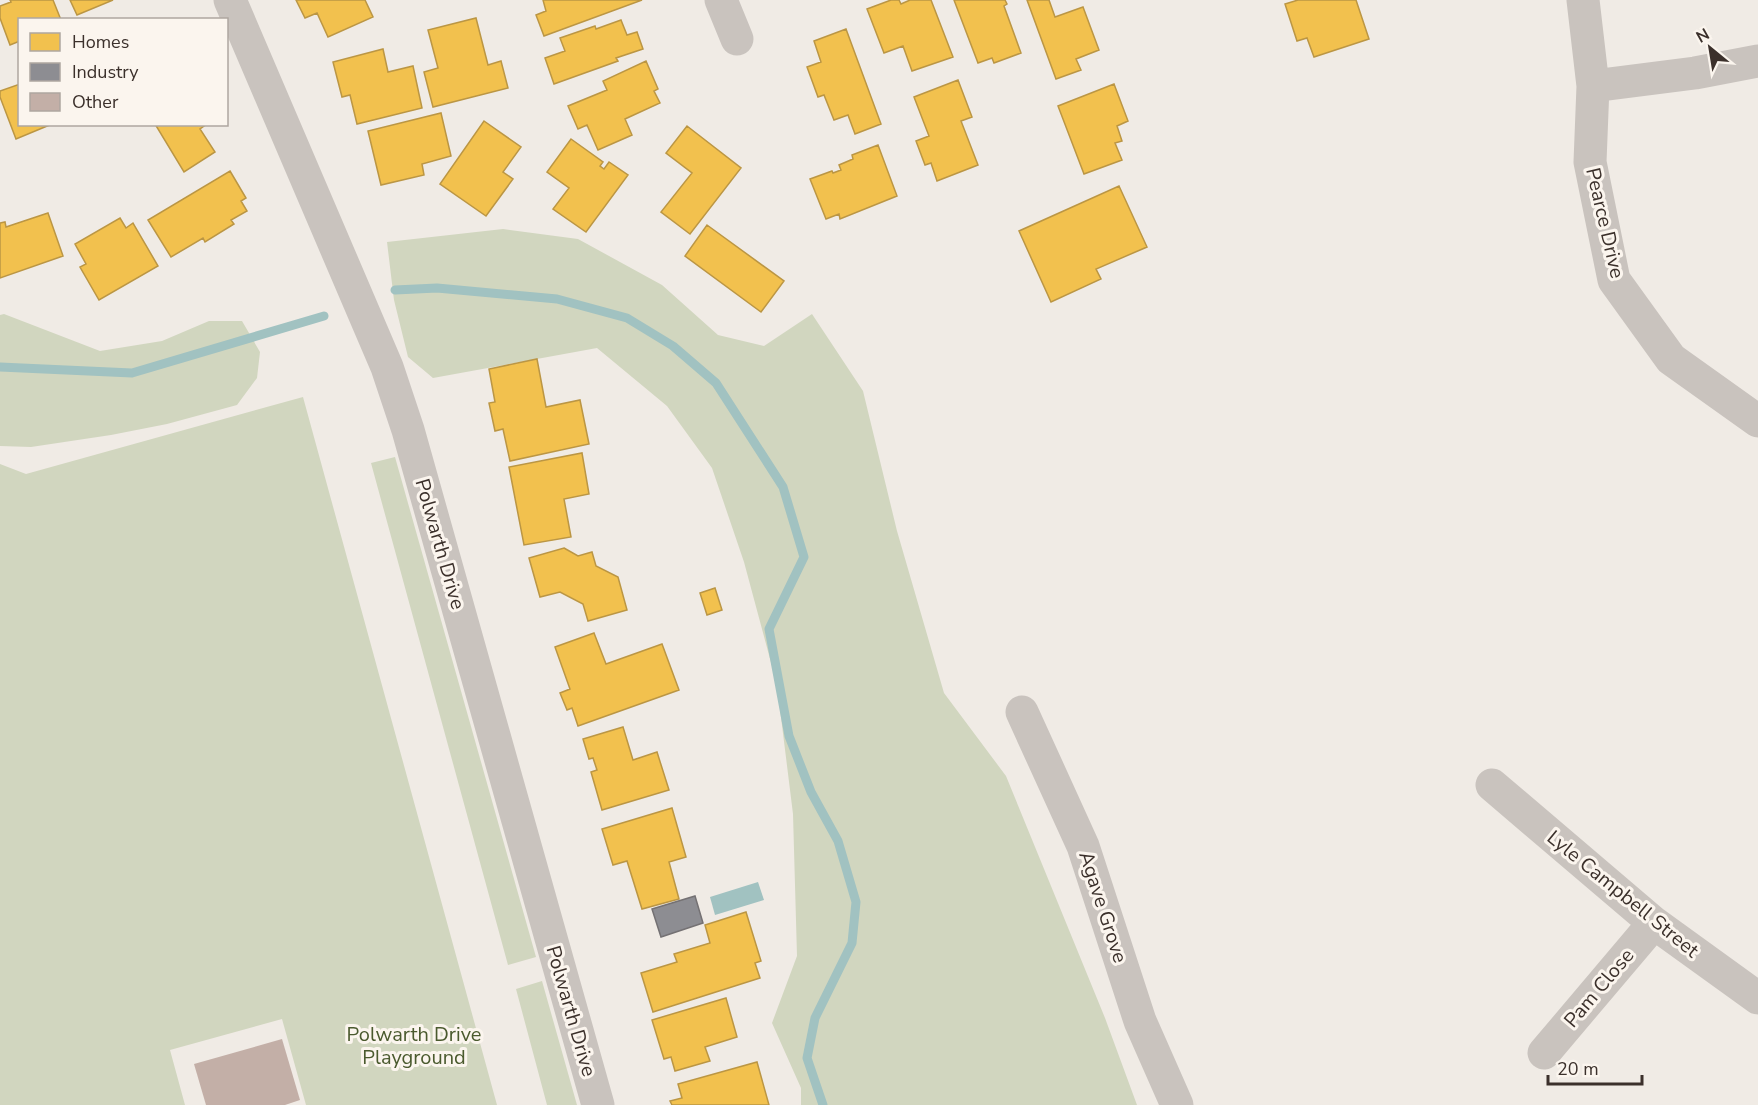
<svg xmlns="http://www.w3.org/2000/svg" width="1758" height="1105" viewBox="0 0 1758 1105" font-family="'Nunito Sans',sans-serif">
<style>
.green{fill:#d1d6bf}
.water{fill:#a1c2c1}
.homes{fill:#f2c14e;stroke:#bb9644;stroke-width:1.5}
.industry{fill:#8d8d92;stroke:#747173;stroke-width:1.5}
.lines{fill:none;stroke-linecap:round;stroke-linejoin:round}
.stream{stroke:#a1c2c1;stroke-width:9}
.building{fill:#c3afa7}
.minor{stroke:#c9c3be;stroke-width:33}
.labels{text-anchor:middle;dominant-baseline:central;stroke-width:6;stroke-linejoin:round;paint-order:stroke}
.street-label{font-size:20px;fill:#3b302b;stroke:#fbf5ee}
.park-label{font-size:20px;fill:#4a5a2e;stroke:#fbf5ee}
</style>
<rect width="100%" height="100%" fill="#f0ebe5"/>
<!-- green -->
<path class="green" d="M503,229L578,239L662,285L718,335L764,346L812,314L863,391L897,531L944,693L1006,776L1105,1018L1137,1105H801V1088L772,1023L797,956L793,814L777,685L744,562L712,468L667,406L597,348L433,378L408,357L394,300L387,242Z
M4,314L100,351L162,341L209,321H242L260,352L257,378L237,405L167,424L111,435L31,447L0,446V315Z
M303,397L497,1105H306L282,1019L170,1050L185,1105H0V464L26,474Z
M395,457L536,957L508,965L371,463Z
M542,981L577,1105H547L516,989Z"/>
<!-- water -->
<path class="water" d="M758,882L764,900L715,915L710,897Z"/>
<!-- homes -->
<path class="homes" d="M10,0H53L61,20H20V41L10,45L0,18V6L11,2Z
M70,0H113L77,15Z
M296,0H365L373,17L328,37L317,13L305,18Z
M543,0H642L544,36L536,15L546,11Z
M891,0H899L901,4L910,0H931L953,57L912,71L903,46L884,53L867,9Z
M954,0H1005L1007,4L1004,6L1021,53L994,63L992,58L978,63Z
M1027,0H1049L1055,17L1083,7L1099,50L1076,59L1081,70L1056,79Z
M1298,0H1356L1369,39L1314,57L1307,38L1297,41L1285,4Z
M476,18L488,65L501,61L508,88L433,107L424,72L438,68L428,30Z
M621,20L627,35L637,32L643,49L616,58L618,61L554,84L545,58L565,51L560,38L595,26L596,29Z
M846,29L881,124L855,134L848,115L834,120L824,95L818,97L807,67L821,62L814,41Z
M383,49L388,72L413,66L422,108L357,124L350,95L342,97L333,62Z
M646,61L658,89L654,91L660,103L625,119L632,135L598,150L587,125L578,129L568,106L607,90L603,81Z
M958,80L972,117L961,121L978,165L937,181L931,163L925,165L916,141L929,136L914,97Z
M20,84V124H52L16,139L0,97V91Z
M1114,84L1128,121L1117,126L1122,141L1115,143L1122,160L1084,174L1058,106Z
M441,113L451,156L422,164L424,175L381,185L368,131Z
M484,121L521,147L503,172L513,179L486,216L440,184Z
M155,124H207L200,129L215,152L184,172Z
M687,126L741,168L690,234L661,212L692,173L666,153Z
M571,139L603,162L600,166L604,169L609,162L628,175L586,232L553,209L569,188L547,172Z
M878,145L897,196L840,219L839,214L826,219L810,179L832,171L833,173L841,170L839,165L853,159L852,155Z
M230,171L246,198L241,201L247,211L231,220L234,224L205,242L203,238L171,257L148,220Z
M1119,186L1147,247L1096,269L1101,279L1051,302L1019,231Z
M48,213L63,256L0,278V223L5,222L6,227Z
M120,218L126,228L133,223L158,266L99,300L80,267L86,264L75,244Z
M707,225L784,281L761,312L685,256Z
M537,359L546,407L580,400L589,444L510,461L503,429L495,431L489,403L495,402L489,369Z
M582,453L589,494L564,499L571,537L524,545L509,467Z
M564,548L578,556L592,552L596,566L618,577L627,610L588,621L583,604L560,592L540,597L529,558Z
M715,588L722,610L707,615L700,593Z
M594,633L606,664L662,644L679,690L578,726L572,708L567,710L560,693L570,689L555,647Z
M623,727L633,760L657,752L669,790L602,810L591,772L597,770L593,758L589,759L583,739Z
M672,808L686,857L669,862L679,899L642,909L627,861L613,865L602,829Z
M746,912L761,961L755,963L760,978L653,1012L641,973L677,962L674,954L710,943L705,925Z
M726,998L737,1037L705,1047L710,1061L675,1071L671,1057L664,1059L652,1020Z
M757,1062L769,1105H672L670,1101L682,1098L678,1084Z"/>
<!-- industry -->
<path class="industry" d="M695,896L703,923L661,937L652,909Z"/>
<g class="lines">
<!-- stream -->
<path class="stream" d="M395,290L437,288L557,299L627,318L673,346L716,383L783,487L804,557L769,629L789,736L811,792L838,841L856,902L852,943L815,1018L807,1058L823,1105
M0,367L132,373L324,316"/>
</g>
<!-- building -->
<path class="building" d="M282,1039L300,1100L285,1105H206L194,1064Z"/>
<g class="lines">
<!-- minor -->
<path class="minor" d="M230,0L387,367L408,430L598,1105
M721,0L737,39
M1583,0L1593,86L1590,162L1614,280L1671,359L1758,421
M1593,86L1695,73L1758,61
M1022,712L1083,846L1140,1021L1177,1105
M1492,785L1654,923L1758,998
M1544,1053L1654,923"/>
</g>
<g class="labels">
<!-- street labels -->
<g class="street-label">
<text transform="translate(1605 223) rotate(77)">Pearce Drive</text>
<text transform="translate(440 544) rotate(74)">Polwarth Drive</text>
<text transform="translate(1623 894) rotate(39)">Lyle Campbell Street</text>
<text transform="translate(1103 907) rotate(72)">Agave Grove</text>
<text transform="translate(1599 988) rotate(-50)">Pam Close</text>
<text transform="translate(571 1011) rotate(74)">Polwarth Drive</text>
</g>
<!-- park labels -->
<g class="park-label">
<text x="414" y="1034">Polwarth Drive<tspan x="414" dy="23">Playground</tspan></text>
</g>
</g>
<!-- legend -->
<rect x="18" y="18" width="210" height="108" fill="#fbf5ee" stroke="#aea6a0" stroke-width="1.5"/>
<rect x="30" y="33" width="30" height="18" fill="#f2c14e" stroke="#aea6a0" stroke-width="1.5"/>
<text x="72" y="48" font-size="18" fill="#3b302b">Homes</text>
<rect x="30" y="63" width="30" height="18" fill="#8d8d92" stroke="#aea6a0" stroke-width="1.5"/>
<text x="72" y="78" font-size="18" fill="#3b302b">Industry</text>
<rect x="30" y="93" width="30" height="18" fill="#c3afa7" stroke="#aea6a0" stroke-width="1.5"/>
<text x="72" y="108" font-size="18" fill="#3b302b">Other</text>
<!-- north arrow -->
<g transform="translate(1710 48) rotate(330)" stroke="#fbf5ee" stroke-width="4.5" paint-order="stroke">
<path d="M0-4.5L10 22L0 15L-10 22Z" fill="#3b302b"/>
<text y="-9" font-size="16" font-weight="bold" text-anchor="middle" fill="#3b302b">N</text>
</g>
<!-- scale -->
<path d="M1548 1075v9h94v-9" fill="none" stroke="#3b302b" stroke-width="3"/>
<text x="1557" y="1075" font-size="18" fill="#3b302b" stroke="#fbf5ee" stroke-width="4.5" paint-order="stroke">20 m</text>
</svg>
